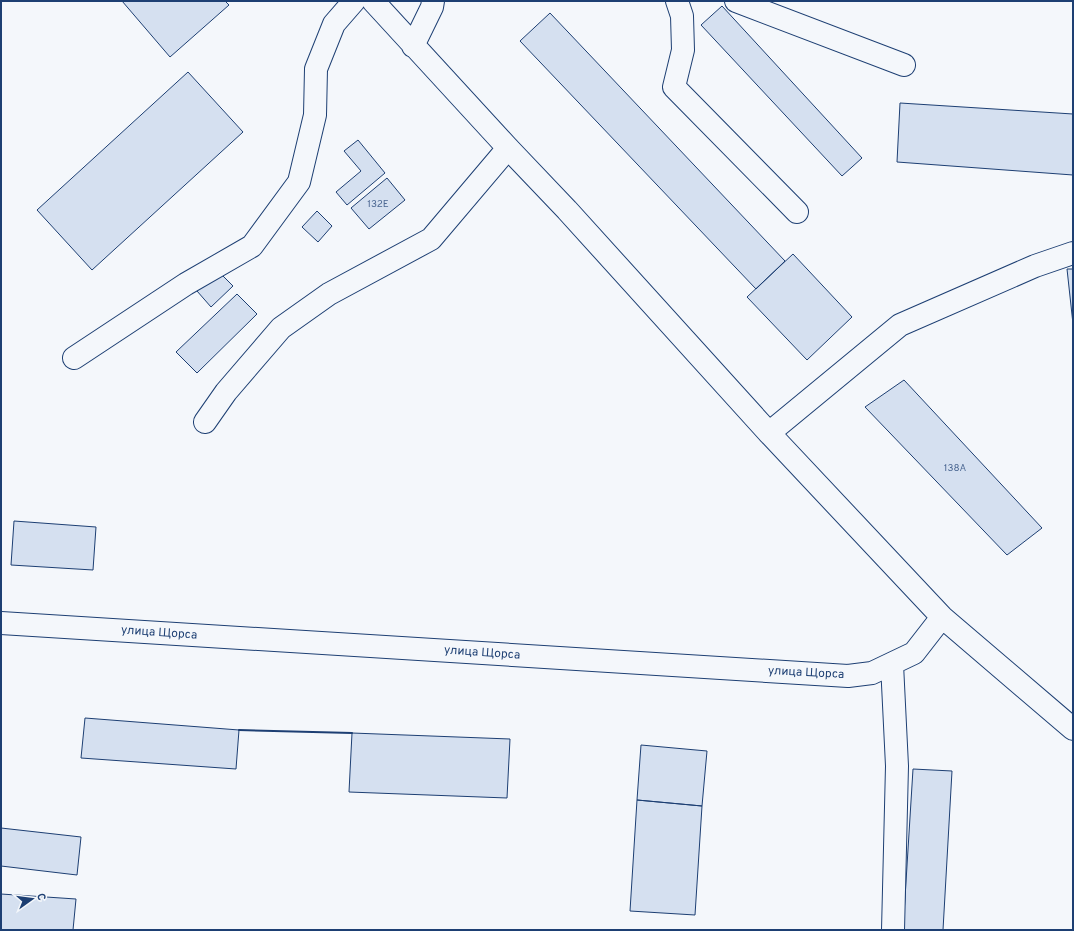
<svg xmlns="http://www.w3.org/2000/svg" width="1074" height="931" viewBox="0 0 1074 931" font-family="Overpass,sans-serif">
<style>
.building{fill:#d5e0f0;stroke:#1d3f73}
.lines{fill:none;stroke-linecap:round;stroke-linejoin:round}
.minor-casing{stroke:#1d3f73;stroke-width:24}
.minor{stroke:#f4f7fb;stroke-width:22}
.wall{stroke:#1d3f73;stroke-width:2}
.labels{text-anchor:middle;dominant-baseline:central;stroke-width:3;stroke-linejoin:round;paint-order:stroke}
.number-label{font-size:10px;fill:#4b6792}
.street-label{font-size:12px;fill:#1d3f73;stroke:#f4f7fb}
</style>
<rect width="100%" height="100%" fill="#f4f7fb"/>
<!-- building -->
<path class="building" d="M122,1H225L229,5L170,57Z
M722,6L862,158L842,176L701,25Z
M550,13L785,261L756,289L520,41Z
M188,72L243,132L92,270L37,210Z
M900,103L1073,114V175L897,162Z
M358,140L385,173L347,205L336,192L361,171L344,151Z
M387,178L405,200L369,229L351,208Z
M317,211L332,226L318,242L302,227Z
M793,254L852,317L807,360L747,297Z
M1067,269H1073V324Z
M218,271L233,286L211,307L197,291Z
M237,294L257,314L197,373L176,352Z
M904,380L1042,528L1007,555L865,407Z
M14,521L96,527L93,570L11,565Z
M85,718L239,730L236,769L81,758Z
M352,733L510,739L507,798L349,792Z
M641,745L707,751L702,806L637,800Z
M913,769L952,771L943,930H903Z
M637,800L702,806L695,915L630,911Z
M1,828L81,837L77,875L1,866Z
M1,894L76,899L73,930H1Z"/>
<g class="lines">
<defs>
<path id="minor" d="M373,1L508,148L567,210L769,433L942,617L1073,729
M677,1L682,16L683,50L674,87L797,212
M736,1L904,65
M413,46L432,7L433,1
M74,358L186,284L252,246L299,182L315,115L316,69L334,24L354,1
M205,422L226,392L281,328L329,294L431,239L508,148
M769,433L900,325L1035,266L1073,253
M1,623L848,676L872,673L914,653L942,617
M892,664L897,766L893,930"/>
</defs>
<!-- minor casing -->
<use href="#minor" class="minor-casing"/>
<!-- minor -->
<use href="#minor" class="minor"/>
<!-- wall -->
<path class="wall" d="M239,730L352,733"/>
</g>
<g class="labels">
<!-- number labels -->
<g class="number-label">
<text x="378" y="204">132Е</text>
<text x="955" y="468">138А</text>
</g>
<!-- street labels -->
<g class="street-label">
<text transform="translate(159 633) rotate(4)">улица Щорса</text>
<text transform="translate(482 653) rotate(4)">улица Щорса</text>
<text transform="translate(806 673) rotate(3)">улица Щорса</text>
</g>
</g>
<!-- border -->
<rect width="1074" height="931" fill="none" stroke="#1d3f73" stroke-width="4"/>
<!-- north arrow -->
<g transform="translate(32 899) rotate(76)" stroke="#f4f7fb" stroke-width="3" paint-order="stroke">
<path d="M0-3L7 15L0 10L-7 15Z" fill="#1d3f73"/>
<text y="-6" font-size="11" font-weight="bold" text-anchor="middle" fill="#1d3f73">С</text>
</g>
</svg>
